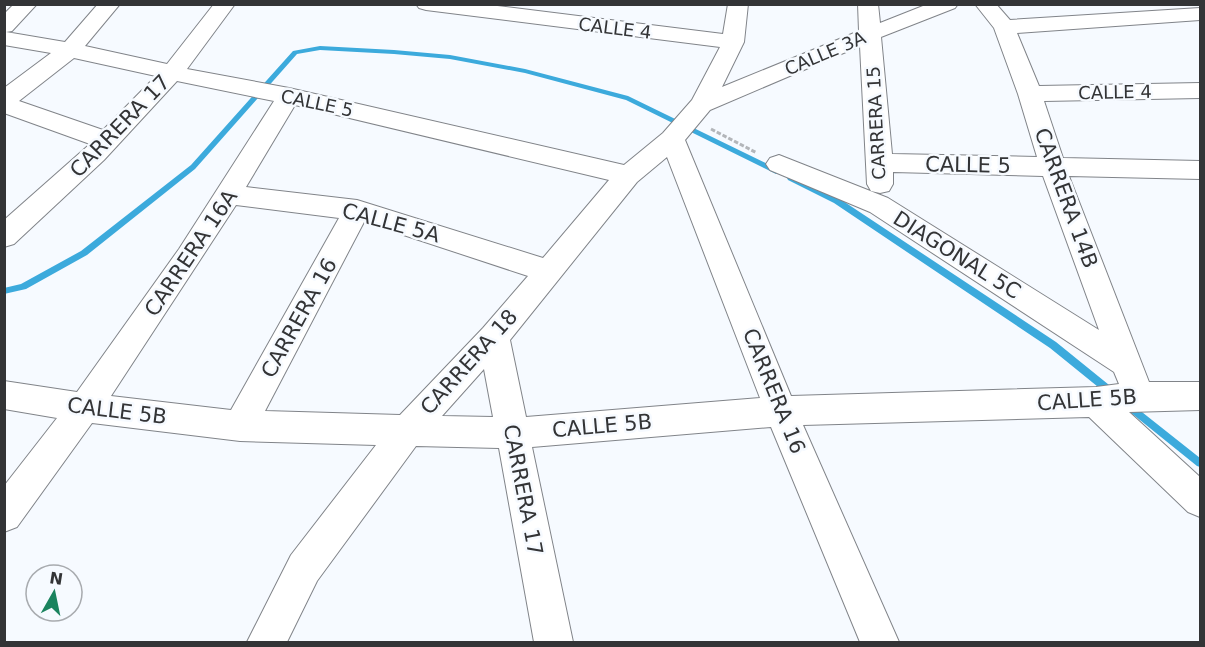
<svg xmlns="http://www.w3.org/2000/svg" width="1205" height="647" viewBox="0 0 1205 647" font-family="'DejaVu Sans',sans-serif">
<style>
.lines{fill:none;stroke-linecap:round;stroke-linejoin:round}
.stream{fill:#3caadc;fill-rule:evenodd}
.street-casing{stroke:#818489;stroke-width:2}
.path{stroke:#b3b6ba;stroke-width:3;stroke-dasharray:4.5 2;stroke-linecap:butt}
.street{fill:#fff;fill-rule:evenodd}
.labels{text-anchor:middle;dominant-baseline:central;stroke-width:5;stroke-linejoin:round;paint-order:stroke}
.far-street-label{font-size:18px;fill:#333436;stroke:#f6faff}
.street-label{font-size:21px;fill:#333436;stroke:#f6faff}
</style>
<rect width="100%" height="100%" fill="#f6faff"/>
<g class="lines">
<!-- stream -->
<path class="stream" d="M320,46L394,50L450,55L525,69L628,96L778,169L780,171L776,174L774,173L626,100L525,73L450,59L394,54L320,50L297,54L195,169L87,255L26,289L4,294V288L21,284L81,251L191,165L293,51Z
M791,175L840,199L1056,342L1114,389L1115,392L1114,395L1111,396L1108,395L1050,348L834,203L788,180L787,178Z
M1128,401L1200,458V467L1197,466L1125,408L1124,405L1125,402Z"/>
<defs>
<path id="street" d="M14,4H37L12,31L6,32L65,42L98,4H120L85,46L167,64L214,4H235L187,69L289,88L624,165L663,133L692,100L720,47L426,10L419,8L416,4H481L723,34L728,4H748L744,42L722,87L859,31L858,4H878L880,23L928,4H958L955,8L881,37L892,154L1037,157L1018,94L994,28L975,4H996L1010,20L1200,8V20L1017,33L1039,86L1200,83V98L1044,101L1063,158L1200,161V179L1069,176L1149,382H1200V410L1129,412L1200,477V517L1188,512L1089,417L803,425L899,642H860L771,427L532,447L573,642H534L499,448L416,446L317,581L287,642H247L291,555L376,445L240,441L92,423L17,527L4,532V486L57,418L4,409V381L77,392L179,249L274,101L177,81L104,160L14,244L4,247V220L90,144L4,113V88L51,53L4,45V14ZM860,46L867,184L871,191L880,193L889,191L893,184V172L1043,176L1099,330L888,198L779,155L770,158L766,164L770,170L870,212L1114,372L1119,384L1096,387L791,396L685,140L710,110ZM74,58L156,76L103,130L19,101ZM295,105L609,180L543,258L357,200L246,187ZM667,157L760,398L526,417L510,340L637,182ZM236,205L339,218L231,410L111,396ZM364,222L528,276L483,328L400,415L265,411ZM484,369L493,417L442,416Z"/>
</defs>
<!-- street casing -->
<use href="#street" class="street-casing"/>
<!-- path -->
<path class="path" d="M711,129L757,153"/>
<!-- street -->
<use href="#street" class="street"/>
</g>
<g class="labels">
<!-- far-street labels -->
<g class="far-street-label">
<text transform="translate(615 28) rotate(7)">CALLE 4</text>
<text transform="translate(825 53) rotate(-23)">CALLE 3A</text>
<text transform="translate(1115 92) rotate(-1)">CALLE 4</text>
<text transform="translate(317 103) rotate(12)">CALLE 5</text>
<text transform="translate(876 123) rotate(-93)">CARRERA 15</text>
</g>
<!-- street labels -->
<g class="street-label">
<text transform="translate(120 126) rotate(-46)">CARRERA 17</text>
<text transform="translate(968 165) rotate(1)">CALLE 5</text>
<text transform="translate(1066 198) rotate(70)">CARRERA 14B</text>
<text transform="translate(391 223) rotate(15)">CALLE 5A</text>
<text transform="translate(191 253) rotate(-56)">CARRERA 16A</text>
<text transform="translate(957 255) rotate(32)">DIAGONAL 5C</text>
<text transform="translate(299 318) rotate(-61)">CARRERA 16</text>
<text transform="translate(469 362) rotate(-48)">CARRERA 18</text>
<text transform="translate(774 391) rotate(68)">CARRERA 16</text>
<text transform="translate(1087 400) rotate(-4)">CALLE 5B</text>
<text transform="translate(117 411) rotate(7)">CALLE 5B</text>
<text transform="translate(602 426) rotate(-5)">CALLE 5B</text>
<text transform="translate(523 490) rotate(79)">CARRERA 17</text>
</g>
</g>
<!-- border -->
<rect width="1205" height="647" fill="none" stroke="#333436" stroke-width="12"/>
<!-- north arrow -->
<g transform="translate(54 593) rotate(9)"><circle r="28" fill="#f6faff" stroke="#a8abaf" stroke-width="1.5"/>
<path d="M0-4.5L10 22L0 15L-10 22Z" fill="#1a835e"/>
<text y="-9" font-size="16" font-weight="bold" text-anchor="middle" fill="#333436">N</text>
</g>
</svg>
